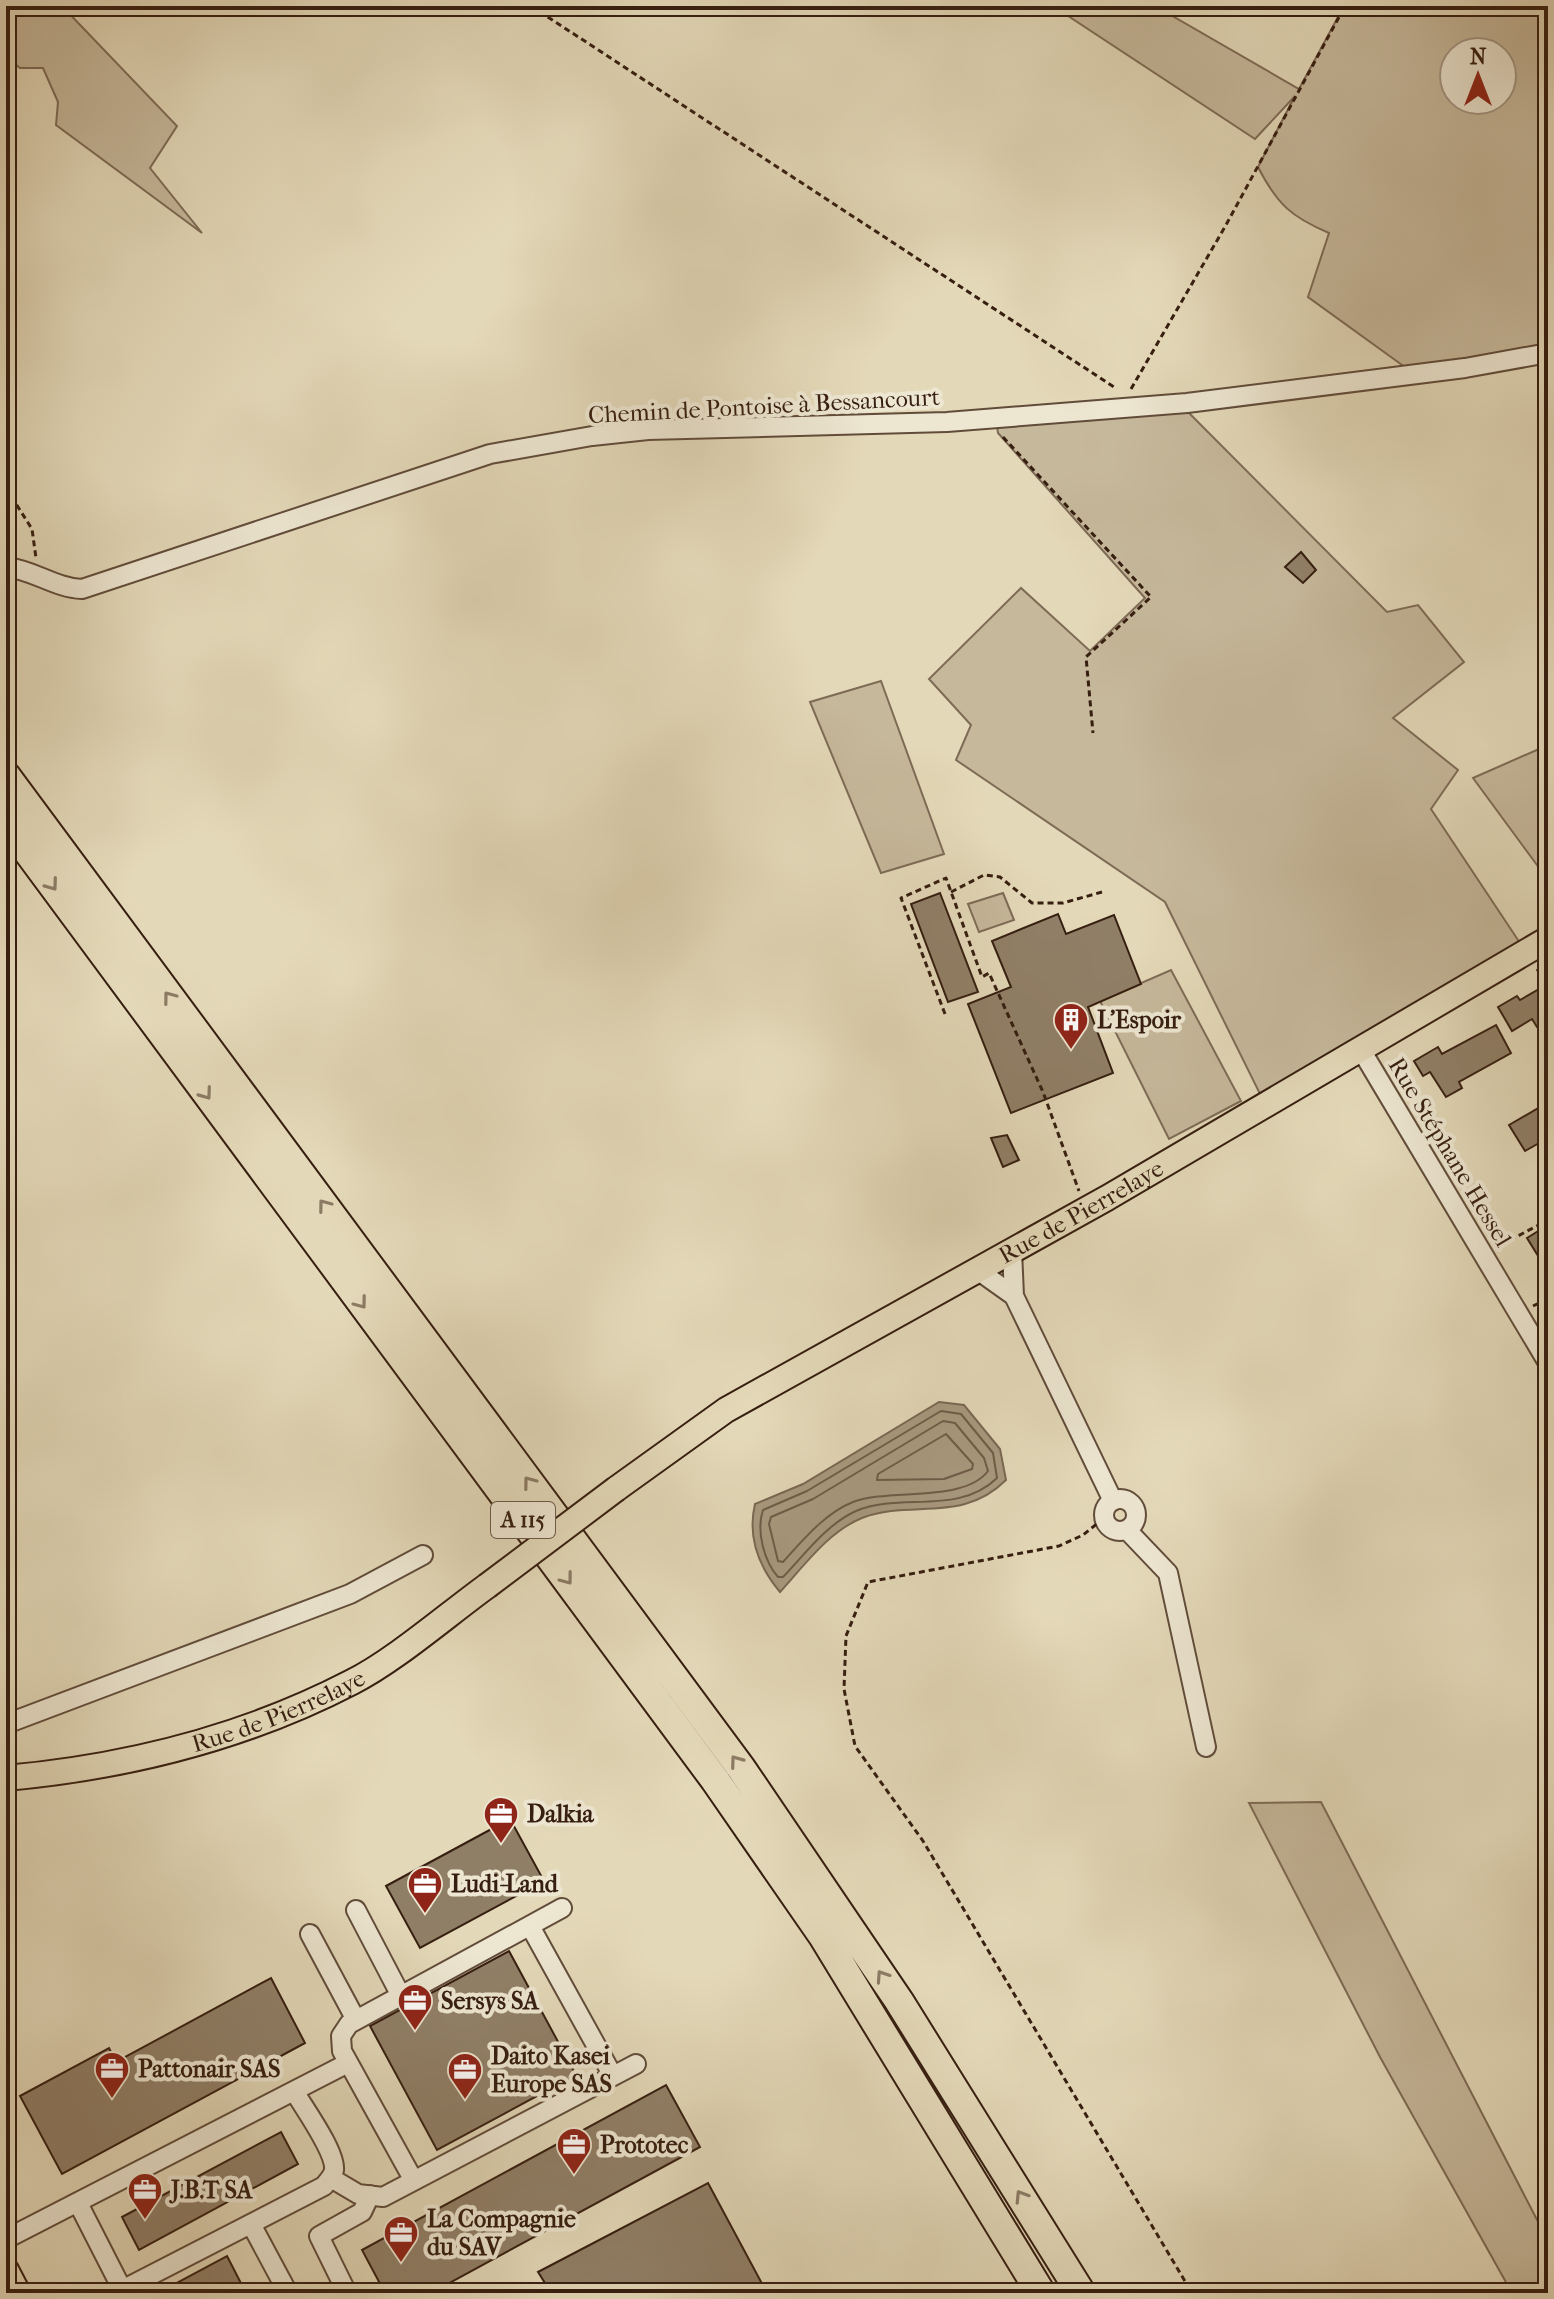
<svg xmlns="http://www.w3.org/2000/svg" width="1554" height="2299" viewBox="0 0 1554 2299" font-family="'IM FELL French Canon',serif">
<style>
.green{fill:#c6b89b;stroke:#7e6b56;stroke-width:2;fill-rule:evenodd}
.water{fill:#a8997f;stroke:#7a6853;stroke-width:2}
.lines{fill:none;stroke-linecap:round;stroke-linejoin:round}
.shore{stroke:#6f5c48;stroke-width:2}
.building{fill:#907f67;stroke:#361e10;stroke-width:2}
.minor-casing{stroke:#614c3a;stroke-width:22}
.major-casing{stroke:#361e10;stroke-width:28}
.highway-casing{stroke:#361e10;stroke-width:32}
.path{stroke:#361e10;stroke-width:3;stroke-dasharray:6 4;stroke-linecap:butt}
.minor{stroke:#ede6d1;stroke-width:18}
.major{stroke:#e3d8b8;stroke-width:24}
.highway{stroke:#e3d8b8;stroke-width:28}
.major-bridge-casing{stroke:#361e10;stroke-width:28;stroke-linecap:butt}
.major-bridge{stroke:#e3d8b8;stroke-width:24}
.oneway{stroke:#8c7b64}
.labels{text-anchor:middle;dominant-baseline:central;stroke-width:8;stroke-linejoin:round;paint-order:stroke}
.shield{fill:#ede6d1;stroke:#6d5a4a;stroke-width:2}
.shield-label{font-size:22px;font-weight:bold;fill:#361e10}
.street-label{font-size:24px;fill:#361e10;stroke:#ede6d1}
.poi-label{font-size:24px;font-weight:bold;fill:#361e10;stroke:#ede6d1;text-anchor:start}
</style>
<rect width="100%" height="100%" fill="#e3d8b8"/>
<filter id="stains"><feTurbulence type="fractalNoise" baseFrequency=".0025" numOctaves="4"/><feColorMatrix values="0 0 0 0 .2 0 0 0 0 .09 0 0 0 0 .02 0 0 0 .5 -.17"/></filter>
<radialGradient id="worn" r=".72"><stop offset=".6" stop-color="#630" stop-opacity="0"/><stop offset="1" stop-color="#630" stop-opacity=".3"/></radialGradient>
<!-- green -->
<path class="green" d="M6,6H62L177,126L150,168L202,233L56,125L58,102L43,68H20L6,57Z
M1053,6H1155L1299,89L1344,6H1548V351L1402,371V365L1308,297L1329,233C1291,217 1277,204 1258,167L1295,96L1255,139ZM1454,52H1502V100H1454Z
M1187,396L1190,414L1387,612L1418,605L1464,662L1393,718L1458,770L1431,809L1526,952L1260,1094L1165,902L956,760L971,725L929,679L1021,588L1090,651L1145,598L998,433L995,413Z
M881,681L944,854L881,873L810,702Z
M1548,745V880L1473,778Z
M1003,893L1014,920L979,932L968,904Z
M1171,970L1241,1101L1169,1139L1100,1001Z
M1321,1802L1548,2241V2293H1512L1380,2057L1249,1803Z"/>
<!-- water -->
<path class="water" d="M939,1402L964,1405L1000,1449L1006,1480C962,1524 912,1499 862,1518C829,1531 803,1567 780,1592C759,1567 747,1538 755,1504L803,1484Z"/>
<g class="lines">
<!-- shore -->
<path class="shore" d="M941,1411L961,1414L993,1453L997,1478C958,1516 901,1492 856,1511C827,1524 805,1554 783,1577H778C764,1561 756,1531 763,1510L807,1491Z
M943,1421L955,1423L984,1458L988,1471C964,1503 890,1488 853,1502C825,1513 803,1540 783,1562L778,1561L769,1524L771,1517L813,1499Z
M946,1434L973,1464L972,1469L944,1479L877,1480L878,1474Z"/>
</g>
<!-- building -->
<path class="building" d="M1301,552L1316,570L1303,583L1285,567Z
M940,893L978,992L948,1002L911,904Z
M1058,914L1066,934L1114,915L1141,984L1088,1007L1113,1073L1011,1113L968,1004L1011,987L992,941Z
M1548,984V1021L1537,1027L1532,1019L1512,1031L1498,1007L1517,996L1520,1000Z
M1496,1025L1511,1053L1459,1082L1462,1088L1446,1097L1430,1072L1423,1076L1414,1061L1438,1047L1442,1054Z
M1542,1106L1548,1117V1138L1525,1151L1509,1125Z
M1007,1135L1019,1160L1003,1167L991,1138Z
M1548,1225V1272L1527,1238Z
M510,1819L544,1881L420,1948L386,1886Z
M509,1951L576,2075L437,2150L370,2026Z
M271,1978L305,2043L62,2174L20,2096L109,2048L116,2062Z
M666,2085L700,2147L431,2293H385L362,2250Z
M281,2132L298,2164L139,2250L122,2217Z
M708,2183L767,2293H557L550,2291L538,2272Z
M227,2256L246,2293H158Z"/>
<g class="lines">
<defs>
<path id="minor" d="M6,567C34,570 55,588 82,589L490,454L592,436L648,430L947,422L1187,403L1465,368L1548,353
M1360,1048L1548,1363
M1012,1250L1014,1296L1113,1501
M976,1269L1014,1296
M1104 1515a16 16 0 1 1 32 0a16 16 0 1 1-32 0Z
M1127,1530L1168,1573L1206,1747
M6,1724L350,1594L423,1555
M356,1910L401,1996
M530,1926L613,2076
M310,1934L356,2020
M331,2178L358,2194L383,2197L636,2064
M414,2181L342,2051L341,2036L349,2024L562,1908
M78,2203L124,2293
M251,2224L288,2293
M6,2239L348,2063
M122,2290L324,2186C327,2182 333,2176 334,2170C336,2152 304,2108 294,2091
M347,2293L319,2236L362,2212L370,2195"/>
<g id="major">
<path id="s1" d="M616,1489L726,1410L1107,1198L1548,939"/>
<path id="s2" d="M6,1778C127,1767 244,1738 352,1682C394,1661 447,1615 487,1586"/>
<path d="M6,2270L18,2293"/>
</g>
<path id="highway" d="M6,776L741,1768L899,2001L1081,2293
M6,822L715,1780L823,1936L1041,2293"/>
</defs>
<!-- minor casing -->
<use href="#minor" class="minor-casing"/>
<!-- major casing -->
<use href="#major" class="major-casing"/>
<!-- highway casing -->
<use href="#highway" class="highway-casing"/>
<!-- path -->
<path class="path" d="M531,6L1117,389
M1131,389L1226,225L1345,6
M1003,437L1151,597L1086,657L1093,733
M6,488L32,529L36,558
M951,892L984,875L1000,877L1032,903H1063L1102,892
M1537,969L1548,986
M945,1014L901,898L946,878L982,977L989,973L1043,1092L1079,1191
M1542,1200L1548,1209
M1501,1245L1548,1220
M1533,1306L1548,1299
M1543,1390L1548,1387
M1104,1518L1083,1535L1059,1546L868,1582L846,1636L844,1689L855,1746L923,1841L1192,2293"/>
<!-- minor -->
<use href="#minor" class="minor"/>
<!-- major -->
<use href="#major" class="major"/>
<!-- highway -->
<use href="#highway" class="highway"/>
<defs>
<path id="major-bridge" d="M487,1586L616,1489"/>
</defs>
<!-- major-bridge casing -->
<use href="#major-bridge" class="major-bridge-casing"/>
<!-- major-bridge -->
<use href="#major-bridge" class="major-bridge"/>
</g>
<!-- one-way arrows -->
<defs><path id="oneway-chevron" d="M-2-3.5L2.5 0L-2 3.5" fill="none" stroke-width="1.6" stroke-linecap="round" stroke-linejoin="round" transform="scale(2)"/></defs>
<g class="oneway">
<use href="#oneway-chevron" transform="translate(52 885) rotate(54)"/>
<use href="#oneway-chevron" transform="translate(169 997) rotate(-127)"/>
<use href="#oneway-chevron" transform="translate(206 1094) rotate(54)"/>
<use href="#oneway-chevron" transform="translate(324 1205) rotate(-127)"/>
<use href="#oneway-chevron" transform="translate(361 1303) rotate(53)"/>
<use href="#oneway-chevron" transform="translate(529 1482) rotate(-127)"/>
<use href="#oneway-chevron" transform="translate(567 1579) rotate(53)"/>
<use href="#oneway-chevron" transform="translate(736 1761) rotate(-126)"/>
<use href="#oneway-chevron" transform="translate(882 1976) rotate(-124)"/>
<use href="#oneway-chevron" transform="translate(1021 2196) rotate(-122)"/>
</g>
<!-- icons -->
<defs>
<symbol id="building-pin" viewBox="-11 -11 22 30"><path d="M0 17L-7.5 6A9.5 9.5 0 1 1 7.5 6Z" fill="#8f2418" stroke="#ede6d1"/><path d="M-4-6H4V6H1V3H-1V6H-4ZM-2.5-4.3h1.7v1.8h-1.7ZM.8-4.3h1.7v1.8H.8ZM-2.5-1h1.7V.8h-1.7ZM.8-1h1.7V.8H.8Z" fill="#fff"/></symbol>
<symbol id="office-pin" viewBox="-11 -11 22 30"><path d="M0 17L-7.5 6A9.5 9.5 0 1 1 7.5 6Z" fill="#8f2418" stroke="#ede6d1"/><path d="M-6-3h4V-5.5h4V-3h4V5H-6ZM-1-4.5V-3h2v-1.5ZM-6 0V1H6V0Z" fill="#fff"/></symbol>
</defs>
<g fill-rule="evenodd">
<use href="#building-pin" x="1051" y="1000" width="40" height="54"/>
<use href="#office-pin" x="481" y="1794" width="40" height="54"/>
<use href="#office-pin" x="405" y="1864" width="40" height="54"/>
<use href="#office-pin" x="395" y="1981" width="40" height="54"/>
<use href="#office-pin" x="92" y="2049" width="40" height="54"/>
<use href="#office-pin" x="445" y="2050" width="40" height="54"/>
<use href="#office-pin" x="554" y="2125" width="40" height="54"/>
<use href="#office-pin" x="125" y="2170" width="40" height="54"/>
<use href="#office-pin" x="381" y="2213" width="40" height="54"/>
</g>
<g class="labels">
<!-- shield labels -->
<rect class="shield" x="491" y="1502" width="64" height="36" rx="6"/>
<g class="shield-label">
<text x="523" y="1520">A 115</text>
</g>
<!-- street labels -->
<g class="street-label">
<text transform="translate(764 406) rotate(-3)">Chemin de Pontoise à Bessancourt</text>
<text transform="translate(1450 1152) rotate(59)">Rue Stéphane Hessel</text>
<text stroke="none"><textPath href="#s1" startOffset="542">Rue de Pierrelaye</textPath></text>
<text stroke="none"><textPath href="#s2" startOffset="282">Rue de Pierrelaye</textPath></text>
</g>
<!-- poi labels -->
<g class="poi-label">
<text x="1097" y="1020">L'Espoir</text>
<text x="527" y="1814">Dalkia</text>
<text x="451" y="1884">Ludi-Land</text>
<text x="441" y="2001">Sersys SA</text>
<text x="491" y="2056">Daito Kasei<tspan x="491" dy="28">Europe SAS</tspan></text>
<text x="138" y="2069">Pattonair SAS</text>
<text x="600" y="2145">Prototec</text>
<text x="171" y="2190">J.B.T SA</text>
<text x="427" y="2219">La Compagnie<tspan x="427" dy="28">du SAV</tspan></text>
</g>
</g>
<!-- margin -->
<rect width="1554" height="2299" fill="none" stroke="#e3d8b8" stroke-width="32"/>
<rect x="8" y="8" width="1538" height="2283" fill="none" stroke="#361e10" stroke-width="4"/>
<rect x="16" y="16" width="1522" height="2267" fill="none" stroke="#361e10" stroke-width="2"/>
<!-- north arrow -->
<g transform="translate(1478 76)"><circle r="38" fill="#ede6d1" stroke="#a49684" stroke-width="2"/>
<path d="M0-6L14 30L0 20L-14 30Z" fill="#8f2418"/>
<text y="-12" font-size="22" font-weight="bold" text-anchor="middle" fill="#361e10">N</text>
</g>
<rect width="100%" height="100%" filter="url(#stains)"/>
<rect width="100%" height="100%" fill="url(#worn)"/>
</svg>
